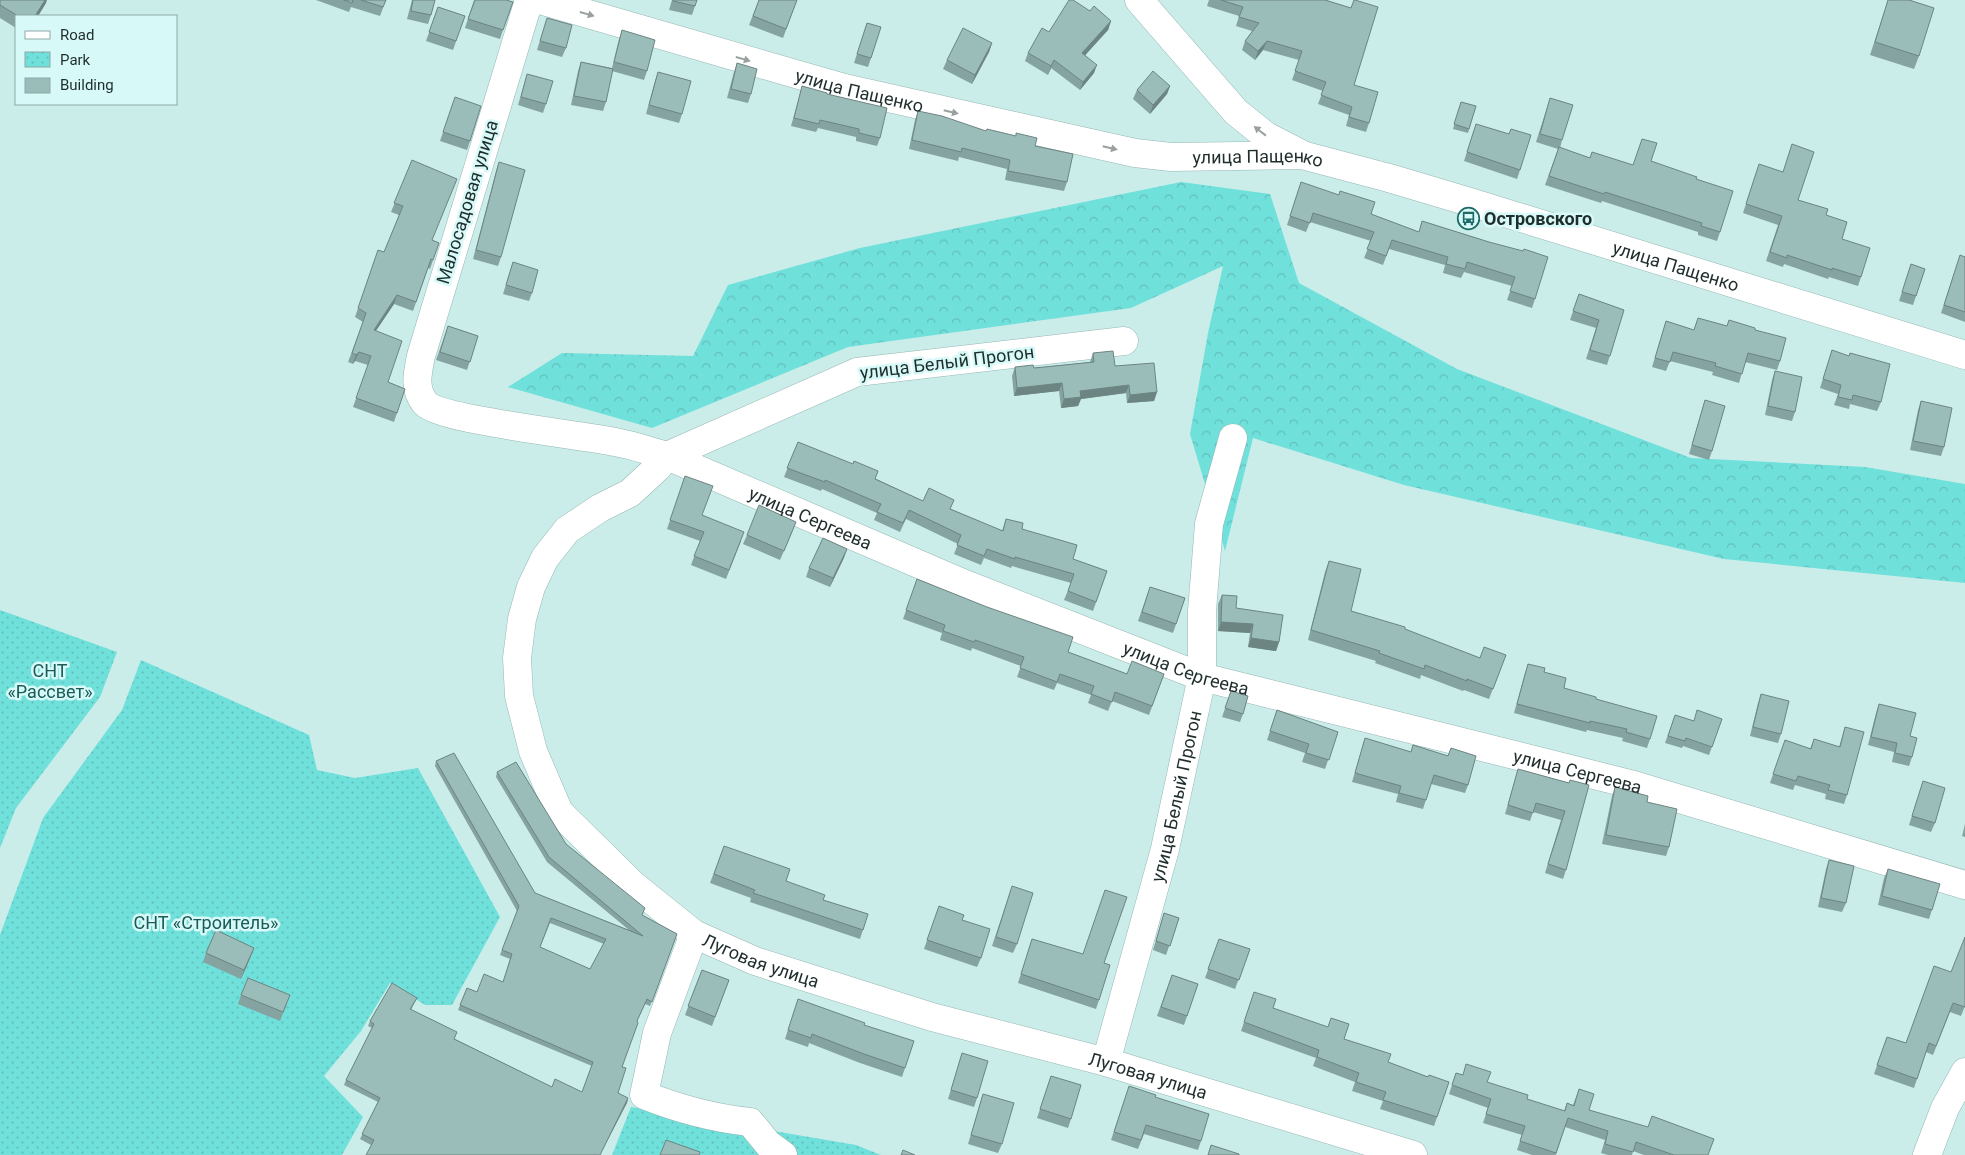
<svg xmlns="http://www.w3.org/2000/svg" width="1965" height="1155" viewBox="0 0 1965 1155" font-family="Roboto,sans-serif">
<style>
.forest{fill:url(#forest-crowns)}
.park{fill:url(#park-dots)}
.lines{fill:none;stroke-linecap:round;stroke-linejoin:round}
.minor-casing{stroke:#95b7b4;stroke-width:29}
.minor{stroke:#fff;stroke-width:28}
.wall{fill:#85a3a0;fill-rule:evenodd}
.shaded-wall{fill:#6c8482}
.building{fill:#9bbdba;stroke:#6c8482;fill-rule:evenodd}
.oneway{fill:#9aa0a0}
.labels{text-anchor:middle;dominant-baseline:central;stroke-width:5;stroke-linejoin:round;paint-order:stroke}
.street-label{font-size:18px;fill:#1f2d2c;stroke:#d7faf8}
.poi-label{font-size:18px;font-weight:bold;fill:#1f2d2c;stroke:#d7faf8;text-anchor:start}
.park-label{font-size:18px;fill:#1b5b58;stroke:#d7faf8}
</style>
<defs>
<pattern id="forest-crowns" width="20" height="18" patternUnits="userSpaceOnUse" patternTransform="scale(1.25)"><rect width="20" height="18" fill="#70e0db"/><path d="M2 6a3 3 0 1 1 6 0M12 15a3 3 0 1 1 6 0" fill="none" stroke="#61c0bc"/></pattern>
<pattern id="park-dots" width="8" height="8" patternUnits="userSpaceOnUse" patternTransform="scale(1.25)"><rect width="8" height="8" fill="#70e0db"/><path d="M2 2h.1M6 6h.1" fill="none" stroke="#61c0bc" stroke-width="1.8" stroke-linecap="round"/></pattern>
</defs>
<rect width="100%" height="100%" fill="#caedea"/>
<!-- forest -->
<path class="forest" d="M1181,182L1270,194L1299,283L1457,369L1691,458L1865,467L1965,484V583L1724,559L1404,485L1253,438L1225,551L1190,434L1208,333L1223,266L1131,308L848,347L652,428L508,387L562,353L693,356L728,285L860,248Z"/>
<!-- park -->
<path class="park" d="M0,610L117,652L100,697L16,808L0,848Z
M141,660L309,735L317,770L355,778L418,768L500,917L452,1005H425L390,983L361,1031L324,1076L363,1117L342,1155H0V935L43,818L122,710Z
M631,1107L856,1145L881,1155H612Z"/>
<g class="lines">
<defs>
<g id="minor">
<path id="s1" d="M529,0L421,356C418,372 413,388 425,403C440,420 584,435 615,442C632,445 650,451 667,456L965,584L1202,677L1630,784L1965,885"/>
<path id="s2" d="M540,0L844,88L1135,153L1171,157L1302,155L1389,178L1473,203L1965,355"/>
<path d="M1139,0L1236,112L1266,136L1301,154"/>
<path id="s3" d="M1124,341L857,372L667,456L657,468L630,493L600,508L567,530L545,558L531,587L522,619L517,658L519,696L533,751L559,812L633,885L694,934L755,961L932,1017L1106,1062L1413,1155"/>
<path d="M694,934L657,1033L644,1095C679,1109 712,1118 750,1122L768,1144L783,1155"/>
<path id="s4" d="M1106,1062L1165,849L1202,677V611L1209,524L1233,438"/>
<path d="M1927,1155L1945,1108L1965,1072"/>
</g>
</defs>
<!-- minor casing -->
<use href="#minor" class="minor-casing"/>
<!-- minor -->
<use href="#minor" class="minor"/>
</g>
<!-- wall -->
<path class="wall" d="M0,0L46,3L38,16H16V28L0,18Z
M316,0H386L380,16L351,7L349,12Z
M412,0H435L431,15L428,24L407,19Z
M474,0L503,30L500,39L465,28Z
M672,0H697L692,15L669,10Z
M759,0H797L783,38L749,25Z
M1209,0H1325L1351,8L1354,0V85L1369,123L1366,132L1346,126L1349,115L1318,104L1323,91L1292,80L1299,60L1263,50L1255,60L1242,50L1245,41L1252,31L1236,26L1239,16L1207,6Z
M1888,0L1919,56L1914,69L1870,55Z
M438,7L465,16L453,50L426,41Z
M1090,11L1111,21L1108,30L1085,55L1094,73L1080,90L1051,68L1048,75L1025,61L1028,53L1049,32Z
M547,18L566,48L562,57L537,50Z
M867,23L871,58L868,67L854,63Z
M622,30L647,71L644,80L612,71L606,102L603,111L571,105L578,71L581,62L612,68L619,39Z
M992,43L989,52L972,84L943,69L947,60Z
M737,63L751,94L748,103L727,98L734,72Z
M658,72L682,114L679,123L646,114L655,81Z
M527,74L546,104L543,113L518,105Z
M802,86L827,94L880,138L877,146L856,141V137L818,128L816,132L791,126L800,94Z
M1170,86L1167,94L1150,114L1133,99L1137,90Z
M455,97L470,141L467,150L440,141Z
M1550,98L1562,140L1560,148L1590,158L1633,165L1651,161L1696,179L1720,232L1717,241L1698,235V232L1602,201L1601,203L1545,185L1558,149L1536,142Z
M1461,102L1476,106L1468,133L1453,129Z
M918,111L1035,146L1067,182L1064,191L1005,180L1007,169L959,157L958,161L909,149L915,120Z
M1476,124L1509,134L1520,170L1517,179L1464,161Z
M412,160L432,240L439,243L430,269L428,268L413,311L394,304L376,331L388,382L405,389L394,422L353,407L368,365L355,361L353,364L348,362L363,322L355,317L378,250L384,252L399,215L391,212Z
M499,162L501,257L498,266L473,259L496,171Z
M1756,173L1798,200L1826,215L1842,239L1861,277L1858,286L1829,277L1828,279L1784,264L1783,267L1766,261L1778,225L1743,213Z
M1298,191L1371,214L1419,232L1422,221L1489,242L1535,299L1532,308L1507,300L1512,286L1464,272L1461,278L1443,273L1445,265L1389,249L1383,265L1364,258L1371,241L1310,222L1306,232L1287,225Z
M1965,257V322L1941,313L1957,264Z
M513,262L532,293L529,301L503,294Z
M1911,264L1925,269L1913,305L1899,301Z
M1579,294L1624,310L1607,365L1586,359L1596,328L1570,320Z
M1698,318L1727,326L1755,330L1780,361L1777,370L1745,362L1739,383L1712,375L1713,372L1670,361L1666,371L1652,367L1666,321L1694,330Z
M448,326L478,336L467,370L436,360Z
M1832,350L1881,402L1877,411L1850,404L1849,409L1834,405L1838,394L1820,388Z
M1093,353L1157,392L1154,401L1127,403L1126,393L1081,399L1078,406L1061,408L1059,391L1014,396L1012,376L1015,367L1034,368L1090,362Z
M1775,371L1795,412L1792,421L1765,415L1772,380Z
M1705,400L1712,451L1709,460L1689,454Z
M1921,401L1944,447L1941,456L1910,450L1918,410Z
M798,442L923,501L951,509L1002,531L1006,519L1022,529L1073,559L1107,571L1093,611L1064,600L1071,583L1012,566L1011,568L984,558L981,565L954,554L958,544L906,519L900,532L874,520L877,513L822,489L821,491L784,477Z
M685,476L702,515L741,541L726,579L691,565L700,541L667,529Z
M793,530L780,560L743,544L747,535Z
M847,549L830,587L806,577L809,568Z
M1329,561L1351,611L1480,658L1506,655L1489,699L1464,690L1463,691L1421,675L1420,679L1375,663L1376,661L1308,640L1325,572Z
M917,579L1068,652L1127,674H1164L1149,715L1112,701L1108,711L1088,703L1091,695L1057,683L1054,690L1017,677L1021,666L972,648L971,651L940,640L942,633L903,619Z
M1150,587L1185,598L1173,633L1138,621Z
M1222,595L1236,608L1279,642L1276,651L1248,647L1250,633L1218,631V604Z
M1528,664L1544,672L1564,688L1596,699L1650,739L1647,748L1622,741L1623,738L1587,730L1586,732L1514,713L1525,673Z
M1231,691L1243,714L1240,722L1222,717Z
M1761,694L1781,734L1778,743L1750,736L1758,703Z
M1879,704L1912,757L1909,766L1892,762L1894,752L1868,745L1876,713Z
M1277,710L1338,732L1325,769L1302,762L1305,753L1267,740Z
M1675,715L1694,721L1722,719L1709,755L1683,746L1682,748L1665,743Z
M1845,727L1847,795L1844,804L1825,799L1826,794L1795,785L1793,790L1770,783L1785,740L1810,749L1814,739L1839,747Z
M1365,738L1411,752L1413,745L1448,756L1451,748L1468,785L1465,793L1431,784L1423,809L1396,802L1398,794L1352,782Z
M436,761L535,893L629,930L547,862L496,777L497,772L566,844L642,915L677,934L650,1006L645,1004L637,1021L622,1067L618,1093L628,1098L627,1103L371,1145L360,1139L378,1102L344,1085L346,1080L372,1028L368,1026L370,1021L417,998L411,1010L455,1039L552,1087L582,1092L592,1066L458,1010L467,988L477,992L503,982L510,959L500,955L517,911L435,766ZM550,923L604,944L590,969L540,947Z
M1518,769L1569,783L1566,870L1563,879L1545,873L1561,820L1533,812L1530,821L1505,814Z
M1923,781L1935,823L1931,832L1909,825Z
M1615,787L1647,802L1669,847L1666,856L1602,844L1612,796Z
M1965,824V837L1962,836Z
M724,846L786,881L823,900L868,914L860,939L750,902L751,898L710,883Z
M1829,860L1846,903L1842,912L1818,907L1826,869Z
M1888,869L1932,910L1929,919L1878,905L1884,878Z
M1009,895L1017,944L1013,953L992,946Z
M939,906L962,920L981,958L977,967L924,949Z
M1164,913L1179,918L1166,955L1153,950Z
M1032,939L1104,963L1099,1000L1096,1009L1018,983Z
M1219,939L1250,949L1235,989L1205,978Z
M206,953L251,956L241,979L203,962Z
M1934,966L1965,1006L1961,1016L1950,1012L1933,1055L1926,1052L1914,1088L1874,1074L1887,1037L1906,1043Z
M702,970L729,980L712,1026L685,1015Z
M1172,975L1198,984L1184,1025L1157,1016Z
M241,995L287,1004L280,1021L238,1004Z
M798,999L864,1025L905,1068L902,1077L860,1063L809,1043L808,1047L785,1039Z
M1251,1001L1273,1008L1344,1039L1388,1062L1428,1077L1449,1082L1434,1126L1380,1109L1383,1101L1352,1091L1355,1082L1313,1066L1316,1058L1241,1031Z
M962,1053L977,1098L974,1107L948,1099Z
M1456,1073L1487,1082L1527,1099L1564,1111L1567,1103L1573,1105L1579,1089L1589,1110L1708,1155H1644L1633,1151L1632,1155H1608L1601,1153L1605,1140L1565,1127L1556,1155H1532L1517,1150L1522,1135L1483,1123L1488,1108L1449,1094Z
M1051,1076L1071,1119L1068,1128L1037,1118Z
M983,1094L1002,1144L998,1153L968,1144Z
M1126,1095L1155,1097L1201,1141L1198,1150L1144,1134L1138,1149L1111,1140Z"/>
<!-- shaded-wall -->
<path class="shaded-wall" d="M45,0H47L46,3L38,16H35Z
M1111,21L1108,30L1079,62L1082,53Z
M1267,41L1263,50L1255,60L1258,51Z
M992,43L989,52L972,84L975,75Z
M1054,60L1051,68L1048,75L1051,66Z
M1097,65L1094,73L1080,90L1083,82Z
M1170,86L1167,94L1150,114L1153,105Z
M397,295L394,304L370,339L374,330Z
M359,352L355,361L353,364L356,355Z
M1062,383L1059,391L1014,396L1017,388Z
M1129,385L1126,393L1081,399L1078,406L1061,408L1064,399L1080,391Z
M1157,392L1154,401L1127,403L1130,395Z
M847,549L844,558L830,587L833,578Z
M1221,622L1253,624L1250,633L1218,631Z
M1251,638L1279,642L1276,651L1248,647Z
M254,948L251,956L241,979L244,970Z
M628,1098L627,1103L600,1155Z"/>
<!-- building -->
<path class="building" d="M0,0H45L35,16H18L0,5Z
M344,0H353L352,3Z
M361,0H386L383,7Z
M413,0H435L431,15L411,11Z
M475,0H506L513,2L503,30L468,19Z
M673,0H697L695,6L673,1Z
M759,0H797L786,29L753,16Z
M1069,0H1073L1090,11L1094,6L1111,21L1082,53L1097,65L1083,82L1054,60L1051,66L1028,53L1042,28L1049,32Z
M1221,0H1325L1351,8L1354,0H1355L1378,7L1354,85L1378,92L1369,123L1349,117L1352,107L1321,95L1326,82L1295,71L1302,51L1267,41L1258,51L1245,41L1259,23L1239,17L1243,7Z
M1888,0H1909L1934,8L1919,56L1875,42Z
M438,7L465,16L456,41L429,32Z
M547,18L572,25L566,48L540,41Z
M867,23L881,27L871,58L857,54Z
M963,28L992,43L975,75L947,60Z
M622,30L655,40L647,71L614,62Z
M581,62L613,69L606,102L574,96Z
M737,63L757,69L751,94L731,89Z
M1153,71L1170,86L1153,105L1137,90Z
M658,72L691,81L682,114L649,105Z
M527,74L553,81L546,104L521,97Z
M802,86L827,93V94L887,108L880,138L859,133V129L820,120L819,124L794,118Z
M455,97L481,106L470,141L443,132Z
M1550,98L1573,105L1562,140L1540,134Z
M1461,102L1476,106L1469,129L1454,124Z
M918,111L942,116L986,131L987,129L1016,136V133L1037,138L1035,146L1073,154L1067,182L1008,171L1010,160L962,148L961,152L912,140Z
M1476,124L1509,134L1511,129L1531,135L1520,170L1467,152Z
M1642,139L1657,143L1651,161L1697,177L1696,179L1733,191L1720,232L1701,226L1702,223L1605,192L1604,194L1549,176L1559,147L1590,158L1592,152L1633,165Z
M1792,144L1814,152L1798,200L1828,209L1826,215L1847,222L1842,239L1870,248L1861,277L1832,268V270L1787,255V258L1770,252L1782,216L1746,204L1759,164L1783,172Z
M412,160L457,179L432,240L439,243L433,260L431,259L416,302L397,295L374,330L402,341L388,382L405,389L397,413L356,398L371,356L359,352L356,355L352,353L366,313L358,308L378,250L384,252L403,206L394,203Z
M499,162L525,170L501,257L476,250Z
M1301,182L1339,195L1340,191L1375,202L1371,214L1419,232L1422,221L1489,242L1523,251L1524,249L1548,257L1535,299L1510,291L1515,277L1467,262L1465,269L1446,264L1448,257L1392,240L1386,256L1367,249L1374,232L1313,213L1310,223L1290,216Z
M1960,255L1965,257V312L1944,305Z
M513,262L538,270L532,293L506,285Z
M1911,264L1925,269L1916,296L1902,292Z
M1579,294L1624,310L1610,356L1590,350L1599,320L1573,311Z
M1698,318L1727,326L1729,320L1755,328V330L1786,338L1780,361L1748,353L1742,374L1715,366L1716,363L1673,352L1670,362L1655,358L1666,321L1694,330Z
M448,326L478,336L470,362L440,352Z
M1832,350L1849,356L1850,353L1890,364L1881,402L1853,395L1852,400L1838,397L1841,385L1823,379Z
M1113,351L1115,366L1154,363L1157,392L1130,395L1129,385L1080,391L1081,397L1064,399L1062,383L1017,388L1015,367L1033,365L1034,368L1094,362L1093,353Z
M1775,371L1802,377L1795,412L1768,406Z
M1705,400L1725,406L1712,451L1692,445Z
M1921,401L1952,408L1944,447L1913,441Z
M798,442L853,464L854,461L878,471L875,479L923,501L929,488L954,500L950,509L1003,531L1006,519L1023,523L1022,529L1077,545L1073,559L1107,571L1096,602L1068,591L1074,574L1015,557V559L987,549L984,556L957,545L961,535L909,510L903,523L877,512L881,504L825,480V482L787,468Z
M685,476L713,486L702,515L744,532L729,570L694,556L704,532L670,520Z
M759,505L796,522L784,551L747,535Z
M823,538L847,549L833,578L809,568Z
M1329,561L1361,569L1351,611L1405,627V629L1480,658L1484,647L1506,655L1493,689L1467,679V681L1425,665L1424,669L1379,653L1380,651L1311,630Z
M917,579L987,607L1073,637L1068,652L1127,674L1132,661L1164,674L1152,706L1115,692L1112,702L1091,694L1094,686L1060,674L1057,682L1020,668L1024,657L975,640L974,642L943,631L945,625L906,610Z
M1150,587L1185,598L1176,624L1142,612Z
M1222,595L1237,596L1236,608L1283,615L1279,642L1251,638L1253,624L1221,622Z
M1528,664L1545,668L1544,672L1566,678L1564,688L1596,697V699L1657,716L1650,739L1626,732L1627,729L1590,721V723L1517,704Z
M1231,691L1248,696L1243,714L1225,708Z
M1761,694L1789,701L1781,734L1753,727Z
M1879,704L1916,713L1910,736L1917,738L1912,757L1895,753L1897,743L1871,737Z
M1277,710L1338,732L1329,760L1306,753L1309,744L1270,731Z
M1697,710L1722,719L1712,747L1686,738L1685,741L1668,736L1675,715L1694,721Z
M1845,727L1864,732L1847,795L1828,790L1830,785L1798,776L1796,781L1773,774L1785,740L1811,749L1814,739L1840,747Z
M1365,738L1411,752L1413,745L1448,756L1451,748L1476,756L1468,785L1434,775L1426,800L1399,793L1401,786L1355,773Z
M454,753L535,893L643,936L549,857L497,772L516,762L566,844L645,908L642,915L677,934L652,1002L647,999L637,1021L638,1023L622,1067L626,1068L618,1093L628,1098L600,1155H366L374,1140L362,1134L380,1098L346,1080L374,1024L370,1021L392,983L417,998L410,1009L457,1032L454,1039L552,1087L555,1079L582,1092L593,1062L460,1005L467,988L477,992L484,974L503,982L512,954L502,950L519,906L436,761ZM551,918L606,939L590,969L540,947Z
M1518,769L1569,783L1570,780L1589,785L1566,870L1548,864L1565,811L1536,803L1533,813L1508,805Z
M1923,781L1945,788L1935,823L1912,816Z
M1615,787L1648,796L1647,802L1677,809L1669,847L1606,835Z
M724,846L790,869L786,881L825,895L823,900L868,914L863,930L753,893L755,890L714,874Z
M1829,860L1854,866L1846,903L1821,898Z
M1888,869L1940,884L1932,910L1882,896Z
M1012,886L1033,893L1017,944L996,937Z
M1105,890L1127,897L1104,963L1110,965L1099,1000L1021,974L1032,939L1083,954Z
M939,906L964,915L962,920L990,929L981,958L927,940Z
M1164,913L1179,918L1170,946L1156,941Z
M216,930L254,948L244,970L206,953Z
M1965,937V1007L1953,1003L1936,1046L1929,1043L1917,1079L1877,1065L1887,1037L1906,1043L1934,966L1951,972Z
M1219,939L1250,949L1239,980L1208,969Z
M702,970L729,980L715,1017L688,1006Z
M1172,975L1198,984L1187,1016L1161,1007Z
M248,978L290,995L283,1012L241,995Z
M1254,992L1276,999L1273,1008L1328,1027L1331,1018L1349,1024L1344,1039L1391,1054L1388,1062L1428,1077L1429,1075L1449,1082L1437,1117L1383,1100L1386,1092L1356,1082L1359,1073L1317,1057L1319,1050L1244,1022Z
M798,999L865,1023L864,1025L914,1041L905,1068L864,1054L812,1034L811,1038L788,1030Z
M962,1053L988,1061L977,1098L951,1090Z
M1466,1064L1491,1072L1487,1082L1528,1095L1527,1099L1565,1111L1567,1103L1574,1106L1579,1089L1594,1094L1589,1110L1648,1127L1652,1116L1714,1139L1708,1155H1674L1636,1142L1633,1152L1605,1144L1608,1131L1568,1118L1556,1153L1520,1141L1525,1126L1486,1114L1491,1099L1452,1085L1456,1073L1463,1075Z
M1051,1076L1081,1085L1071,1119L1040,1109Z
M1129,1086L1156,1095L1155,1097L1209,1114L1201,1141L1146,1125L1141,1140L1114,1132Z
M983,1094L1014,1103L1002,1144L971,1135Z
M666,1140L700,1152L699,1155H660Z
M1211,1145L1239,1154V1155H1208Z
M903,1150L915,1155H901Z"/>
<!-- one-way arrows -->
<defs><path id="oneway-solid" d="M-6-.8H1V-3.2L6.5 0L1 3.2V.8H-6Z" transform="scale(1.25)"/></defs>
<g class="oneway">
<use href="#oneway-solid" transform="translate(587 14) rotate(16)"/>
<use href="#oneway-solid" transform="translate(743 59) rotate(16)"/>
<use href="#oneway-solid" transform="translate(951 112) rotate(13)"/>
<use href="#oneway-solid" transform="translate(1260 131) rotate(-142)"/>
<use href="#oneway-solid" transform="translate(1110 148) rotate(13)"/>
</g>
<!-- icons -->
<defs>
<symbol id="bus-ring" viewBox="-11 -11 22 22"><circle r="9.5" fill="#d7faf8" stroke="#1e6a67" stroke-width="1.5"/><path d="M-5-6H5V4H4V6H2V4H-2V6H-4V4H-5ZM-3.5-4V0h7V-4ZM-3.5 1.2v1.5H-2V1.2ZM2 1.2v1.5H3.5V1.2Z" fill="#1e6a67"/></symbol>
</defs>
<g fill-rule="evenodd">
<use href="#bus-ring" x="1456" y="206" width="25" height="25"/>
</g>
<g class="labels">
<!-- street labels -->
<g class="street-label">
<text stroke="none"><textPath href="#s2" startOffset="332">улица Пащенко</textPath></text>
<text stroke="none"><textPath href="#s2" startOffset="738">улица Пащенко</textPath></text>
<text transform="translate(467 202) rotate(-73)">Малосадовая улица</text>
<text stroke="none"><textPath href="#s2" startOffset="1172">улица Пащенко</textPath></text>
<text transform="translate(947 362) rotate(-7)">улица Белый Прогон</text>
<text stroke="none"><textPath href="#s1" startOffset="826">улица Сергеева</textPath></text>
<text stroke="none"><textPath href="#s1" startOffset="1231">улица Сергеева</textPath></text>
<text stroke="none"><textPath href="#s1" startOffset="1636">улица Сергеева</textPath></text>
<text stroke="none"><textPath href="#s4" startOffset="275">улица Белый Прогон</textPath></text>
<text stroke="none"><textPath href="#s3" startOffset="1158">Луговая улица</textPath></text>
<text stroke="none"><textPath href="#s3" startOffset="1562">Луговая улица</textPath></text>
</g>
<!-- poi labels -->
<g class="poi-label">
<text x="1484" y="218">Островского</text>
</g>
<!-- park labels -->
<g class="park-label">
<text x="50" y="670">СНТ<tspan x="50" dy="21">«Рассвет»</tspan></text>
<text x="206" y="922">СНТ «Строитель»</text>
</g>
</g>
<!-- legend -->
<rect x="15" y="15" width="162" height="90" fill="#d7faf8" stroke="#8da8a6"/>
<rect x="25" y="31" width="25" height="8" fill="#ffffff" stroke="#8da8a6"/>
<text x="60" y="40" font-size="15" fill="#1f2d2c">Road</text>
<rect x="25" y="52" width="25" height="15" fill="url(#park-dots)" stroke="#8da8a6"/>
<text x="60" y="65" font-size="15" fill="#1f2d2c">Park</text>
<rect x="25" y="78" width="25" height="15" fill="#9bbdba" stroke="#8da8a6"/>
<text x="60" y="90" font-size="15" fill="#1f2d2c">Building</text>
</svg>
